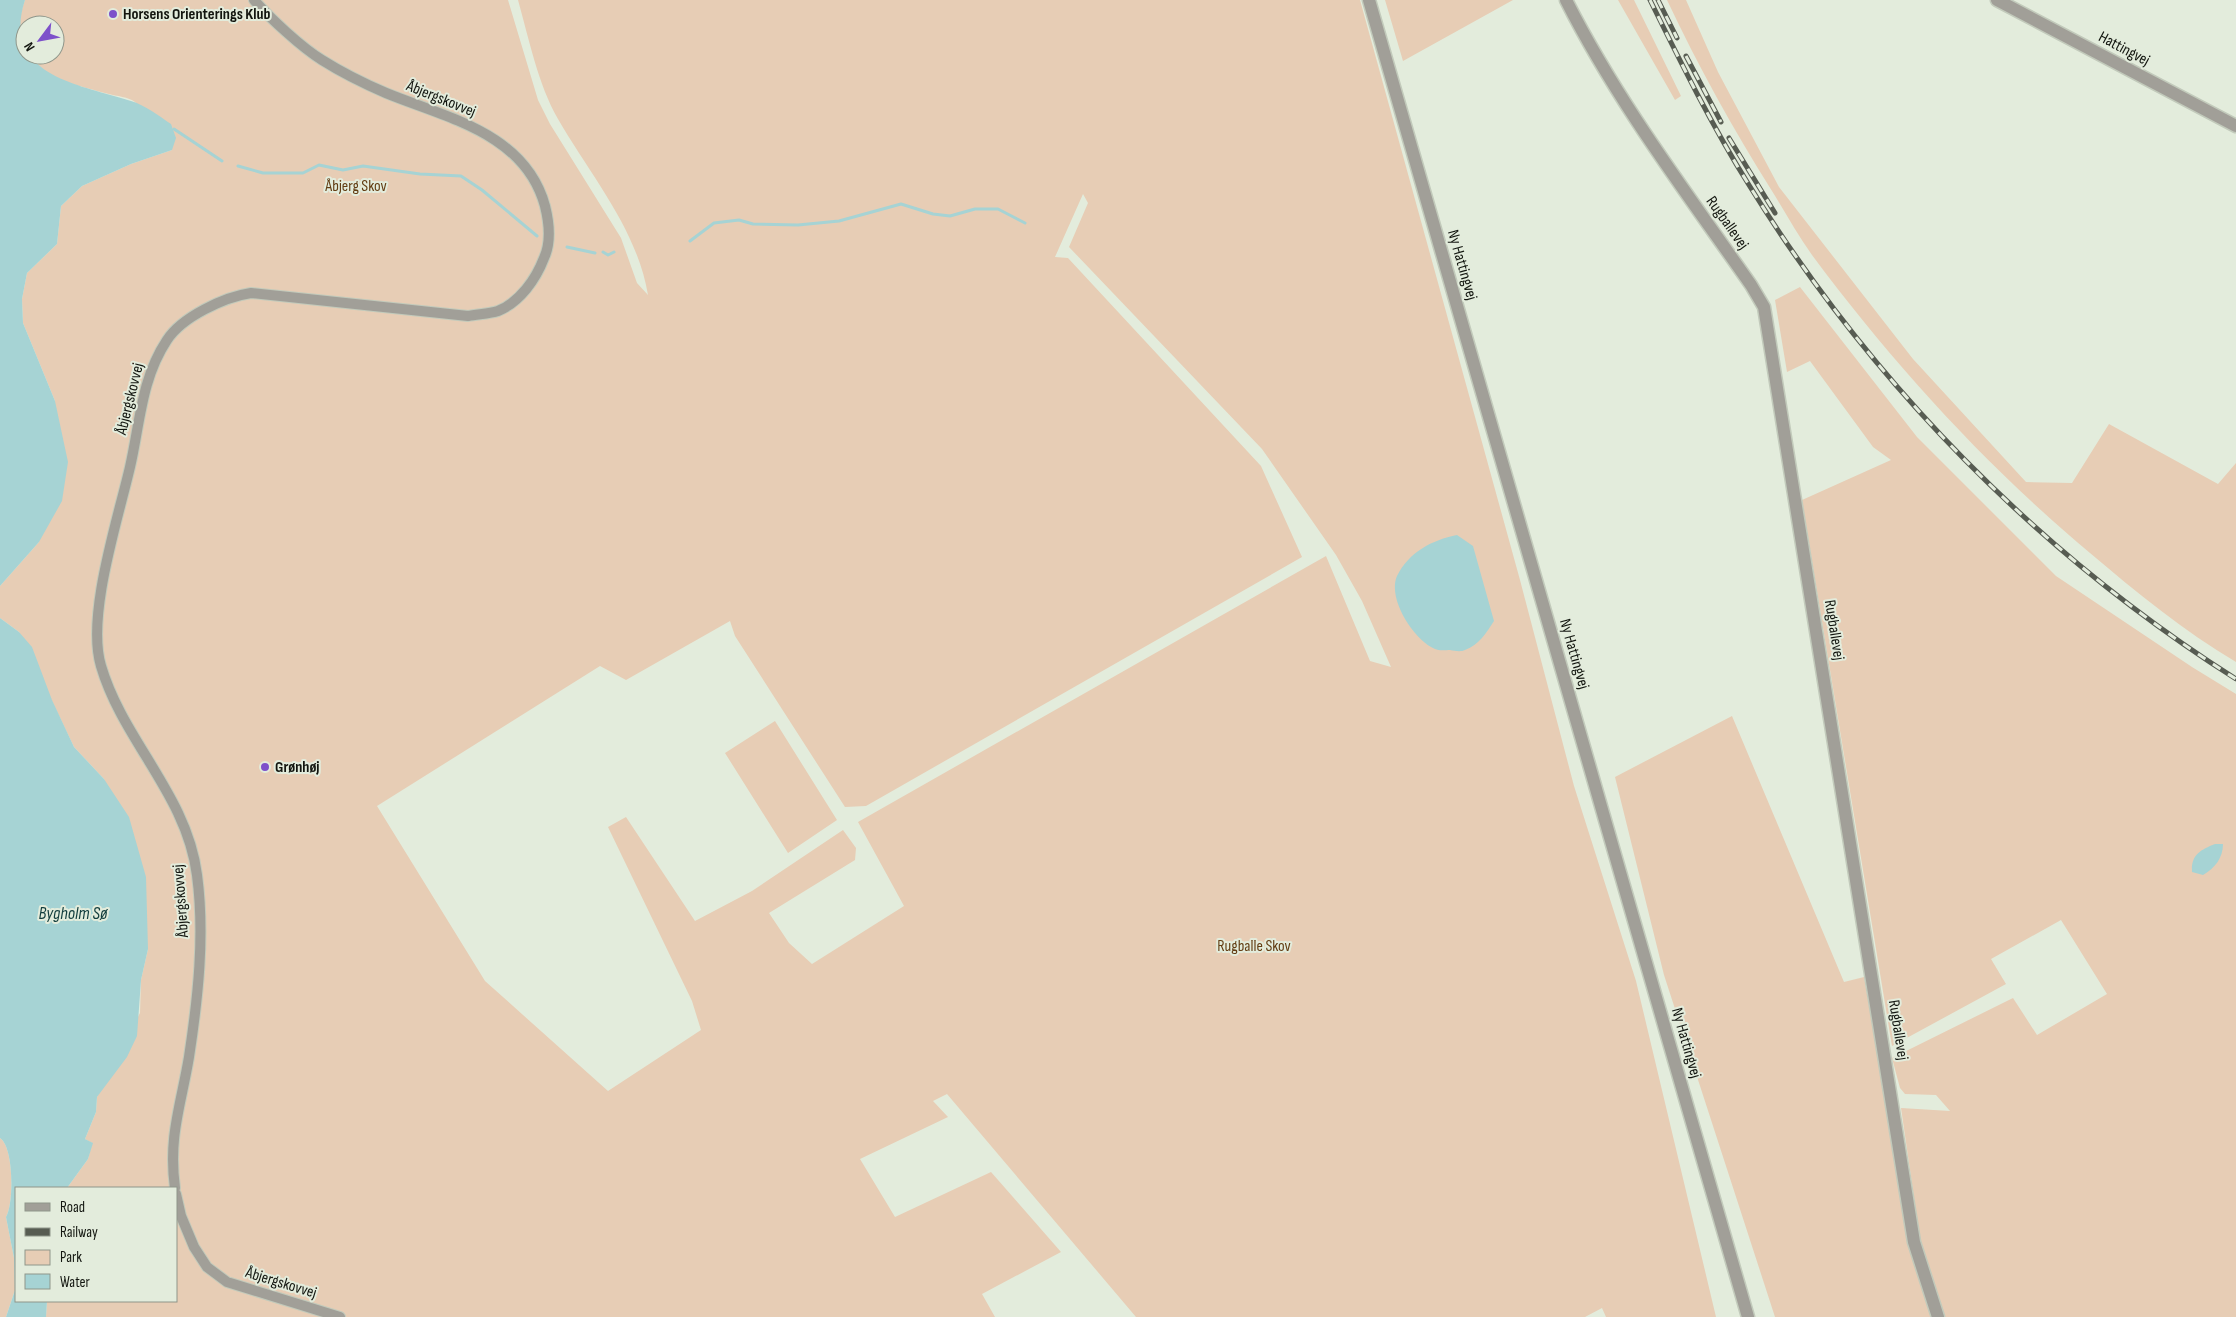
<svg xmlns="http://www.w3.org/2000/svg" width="2236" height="1317" viewBox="0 0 2236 1317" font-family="'Sofia Sans Condensed',sans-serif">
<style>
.green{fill:#e7cdb5;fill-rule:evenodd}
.water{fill:#a6d3d4}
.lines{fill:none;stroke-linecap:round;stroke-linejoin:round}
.stream{stroke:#a6d3d4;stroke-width:3}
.minor-casing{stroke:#c2cabb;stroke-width:12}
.tertiary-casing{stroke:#c2cabb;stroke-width:15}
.minor{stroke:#a19f98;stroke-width:10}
.tertiary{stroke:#a19f98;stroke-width:12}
.rail-casing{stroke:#575c52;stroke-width:5}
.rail{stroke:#e3ecdc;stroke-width:3;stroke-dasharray:9;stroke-linecap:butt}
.poi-dot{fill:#7d51ca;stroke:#e3ecdc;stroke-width:2}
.labels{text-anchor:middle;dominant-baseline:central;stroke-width:4;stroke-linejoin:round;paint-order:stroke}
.poi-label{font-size:16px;font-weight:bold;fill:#12150f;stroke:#e3ecdc;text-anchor:start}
.street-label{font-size:16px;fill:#12150f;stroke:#e3ecdc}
.park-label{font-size:16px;fill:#633d13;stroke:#e3ecdc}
.water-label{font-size:18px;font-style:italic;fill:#133e3e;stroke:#e3ecdc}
</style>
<rect width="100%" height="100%" fill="#e3ecdc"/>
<!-- green -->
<path class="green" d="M25,0H508L538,100L550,124L621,238L637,283L648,295C637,229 591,176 558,119C538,84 529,39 518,0H1360L1520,580L1574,786L1636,981L1716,1317H1606L1602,1308L1585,1317H1136L947,1094L933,1101L948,1117L860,1159L895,1217L991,1172L1061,1252L982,1294L995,1317H46L47,1301H176V1188H67L88,1159L92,1143L85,1139L96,1112L97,1097L140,1013L141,980L148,949L104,779L74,747L19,632L0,618V586L39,542L55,401L23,323L22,299L27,273L57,244L61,206L82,186L131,164L172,150C163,139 145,110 135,102C129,97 116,96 109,94C60,81 0,69 25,0ZM25,25H55V55H25ZM1083,194L1088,203L1069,247L1262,449L1336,555L1362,601L1391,667L1370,661L1326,556L858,822L904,906L812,964L789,943L769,913L855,860L856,848L843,830L752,891L695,921L626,817L608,827L692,1001L701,1030L608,1091L485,981L377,806L600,666L626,680L730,621L735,636L845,807L866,806L1302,557L1261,466L1068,258L1055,257Z
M1385,0H1513L1403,61Z
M1618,0H1634L1681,96L1675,100Z
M1667,0H1686L1718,72L1779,187L1913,359L2026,482L2072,483L2109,424L2218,484L2236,463V662C2184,631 2136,592 2090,553C1986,466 1893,364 1812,255C1797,234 1785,212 1772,191C1733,129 1698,66 1667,0Z
M1800,287L1917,437L2056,576L2192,667L2236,694V1317H1945L1922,1252L1901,1108L1950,1111L1936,1095L1905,1094L1900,1088L1892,1058L2013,998L2037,1035L2107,994L2061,920L1991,959L2006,984L1892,1046L1802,500L1891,460L1873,447L1810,361L1787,372L1775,300Z
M1732,716L1844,982L1864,977L1911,1249L1934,1317H1775L1664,975L1615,777Z
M775,721L837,820L788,853L725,753Z
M0,1138C14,1147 14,1204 6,1217L14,1258L15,1290L6,1317H0Z"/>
<!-- water -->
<path class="water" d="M0,0H25C0,77 83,85 131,101C145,105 159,116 171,124L176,138L172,150L131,164L82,186L61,206L57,244L27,273L22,299L23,323L55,401L68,462L62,501L39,542L0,586Z
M1457,535L1473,546L1494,621C1486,633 1479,645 1465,650C1461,652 1455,651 1450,650C1446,650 1439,651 1435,649C1414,640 1387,599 1397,576C1409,552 1432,540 1457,535Z
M0,618L19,632L32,647L52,700L74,747L104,779L129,817L146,877L148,949L141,980L137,1036L127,1057L97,1097L96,1112L85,1139L93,1143L88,1159L67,1188H16V1301H47L46,1317H6L15,1290L14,1258L6,1217C14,1204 14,1147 0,1138Z
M2215,844H2223C2223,858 2215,868 2203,875L2192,872C2191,855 2200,850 2215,844Z"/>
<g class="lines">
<!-- stream -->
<path class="stream" d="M174,129L222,161
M238,166L263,173H303L319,165L343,170L363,166L420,174L461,176L482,190L537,236
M690,241L714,223L739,220L753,224L798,225L839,221L901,204L933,214L950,216L975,209H998L1025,223
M567,247L595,253
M603,252L608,255L614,252"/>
<defs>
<path id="minor" d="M175,1188C168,1137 181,1105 189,1057C198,998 205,935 197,875C187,795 123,741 101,666C86,616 118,519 130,467C140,424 141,379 167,340C182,317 224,297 251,293L468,316C477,314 489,314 498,311C520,302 536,279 544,258C551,243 549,222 545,206C525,133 447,118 386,93C365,84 341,72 322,60C301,47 270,18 254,0
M176,1194L181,1216L194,1247L207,1267L227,1282L340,1317"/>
<path id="tertiary" d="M1369,0L1748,1317
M1566,0C1617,101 1686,192 1751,285L1764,307L1914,1242L1938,1317
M1997,0L2236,126"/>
</defs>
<!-- minor casing -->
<use href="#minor" class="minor-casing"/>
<!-- tertiary casing -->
<use href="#tertiary" class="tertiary-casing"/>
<!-- minor -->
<use href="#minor" class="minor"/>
<!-- tertiary -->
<use href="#tertiary" class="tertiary"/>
<defs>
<path id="rail" d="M1650,0C1681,63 1712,126 1749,185C1872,384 2039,554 2236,679
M1658,0L1677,38
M1686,56L1721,122
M1729,138L1775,213"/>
</defs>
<!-- rail casing -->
<use href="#rail" class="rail-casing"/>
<!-- rail -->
<use href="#rail" class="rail"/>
</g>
<!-- markers -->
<g class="poi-dot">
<circle cx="113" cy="14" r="5"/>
<circle cx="265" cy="767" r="5"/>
</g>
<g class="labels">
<!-- poi labels -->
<g class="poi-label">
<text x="123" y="14">Horsens Orienterings Klub</text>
<text x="275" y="767">Grønhøj</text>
</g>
<!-- street labels -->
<g class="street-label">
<text transform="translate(2124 49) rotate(28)">Hattingvej</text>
<text transform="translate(441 99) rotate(22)">Åbjergskovvej</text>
<text transform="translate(1727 223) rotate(55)">Rugballevej</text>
<text transform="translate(1462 265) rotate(74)">Ny Hattingvej</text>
<text transform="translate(130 399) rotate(-76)">Åbjergskovvej</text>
<text transform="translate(1834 630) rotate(81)">Rugballevej</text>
<text transform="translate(1574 654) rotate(74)">Ny Hattingvej</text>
<text transform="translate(181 901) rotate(-94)">Åbjergskovvej</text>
<text transform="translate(1898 1030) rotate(81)">Rugballevej</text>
<text transform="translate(1686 1043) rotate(74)">Ny Hattingvej</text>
<text transform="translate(281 1283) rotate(17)">Åbjergskovvej</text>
</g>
<!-- park labels -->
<g class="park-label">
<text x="356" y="186">Åbjerg Skov</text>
<text x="1254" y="946">Rugballe Skov</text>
</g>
<!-- water labels -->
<g class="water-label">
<text x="73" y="913">Bygholm Sø</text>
</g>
</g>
<!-- legend -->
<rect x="15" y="1187" width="162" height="115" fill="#e3ecdc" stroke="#8f968a"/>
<rect x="25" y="1203" width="25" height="8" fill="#a19f98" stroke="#8f968a"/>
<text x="60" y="1212" font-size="15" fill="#12150f">Road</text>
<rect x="25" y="1228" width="25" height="8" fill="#575c52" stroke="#8f968a"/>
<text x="60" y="1237" font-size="15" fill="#12150f">Railway</text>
<rect x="25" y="1250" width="25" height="15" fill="#e7cdb5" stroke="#8f968a"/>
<text x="60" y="1262" font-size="15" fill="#12150f">Park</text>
<rect x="25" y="1274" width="25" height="15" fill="#a6d3d4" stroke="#8f968a"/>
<text x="60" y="1287" font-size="15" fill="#12150f">Water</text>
<!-- north arrow -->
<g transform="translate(40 40) rotate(238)"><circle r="24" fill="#e3ecdc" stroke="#8f968a"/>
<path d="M0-4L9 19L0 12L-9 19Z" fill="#7d51ca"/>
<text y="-8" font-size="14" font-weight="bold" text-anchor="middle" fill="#12150f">N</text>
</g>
</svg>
